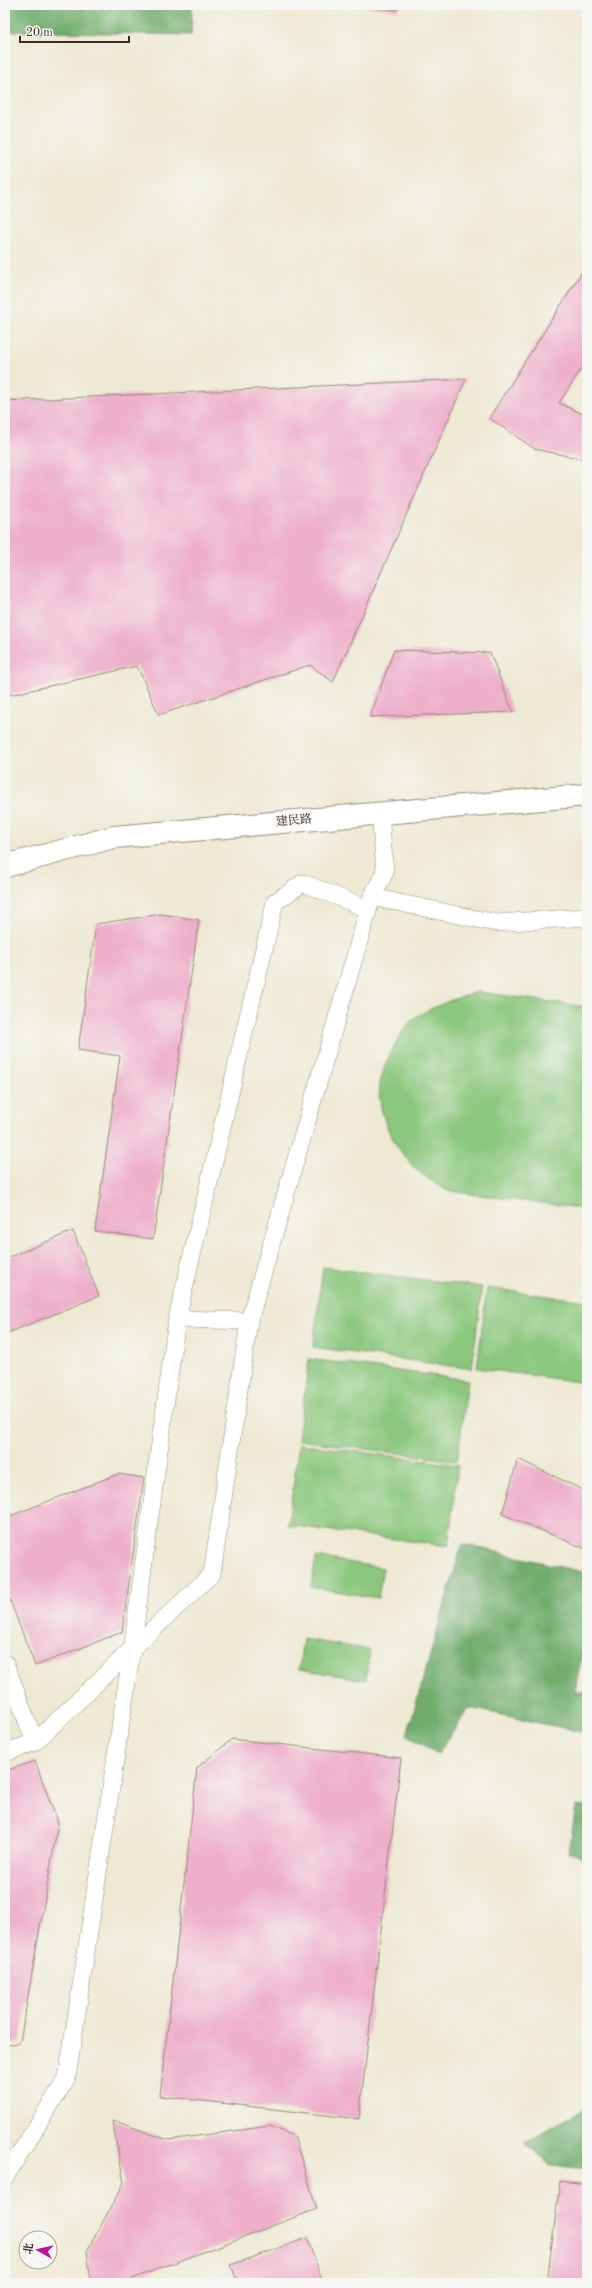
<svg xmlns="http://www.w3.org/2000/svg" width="592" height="2288" viewBox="0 0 592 2288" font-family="'Old Standard TT','Noto Serif SC',serif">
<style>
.green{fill:#8bc77d;stroke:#63784e}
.forest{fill:#70ac6c;stroke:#566b45}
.building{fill:#eeafca}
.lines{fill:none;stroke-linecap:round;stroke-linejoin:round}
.lane-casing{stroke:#948a78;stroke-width:18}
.secondary-casing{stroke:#948a78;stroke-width:24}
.lane{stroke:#fff;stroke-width:17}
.secondary{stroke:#fff;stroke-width:22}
.labels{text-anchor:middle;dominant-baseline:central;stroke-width:3;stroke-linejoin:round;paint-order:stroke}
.street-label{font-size:12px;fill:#3b2a1e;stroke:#f6f6f2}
</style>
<rect width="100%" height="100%" fill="#f6f6f2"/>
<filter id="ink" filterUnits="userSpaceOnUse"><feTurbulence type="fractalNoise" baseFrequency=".025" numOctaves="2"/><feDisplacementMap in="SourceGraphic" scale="8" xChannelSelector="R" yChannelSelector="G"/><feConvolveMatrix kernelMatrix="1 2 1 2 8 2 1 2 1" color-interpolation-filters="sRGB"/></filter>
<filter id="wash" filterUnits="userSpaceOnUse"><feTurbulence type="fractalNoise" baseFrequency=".012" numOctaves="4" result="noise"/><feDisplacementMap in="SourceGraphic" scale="16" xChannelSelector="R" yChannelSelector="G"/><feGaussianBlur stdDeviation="0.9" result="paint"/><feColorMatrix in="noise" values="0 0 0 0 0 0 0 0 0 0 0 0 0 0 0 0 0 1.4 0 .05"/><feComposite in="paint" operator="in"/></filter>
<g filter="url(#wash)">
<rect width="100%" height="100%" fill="#ede9d3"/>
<!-- green -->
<path class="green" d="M479,992L587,1007V1209L449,1191C414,1175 385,1140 380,1100C376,1076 396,1037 412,1020C421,1011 465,994 479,992Z
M323,1267L482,1287L472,1369L313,1347Z
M487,1288L587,1301V1383L477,1368Z
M309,1359L468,1380L457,1461L298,1440Z
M299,1444L458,1465L448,1546L288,1525Z
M316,1557L383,1568L378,1598L311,1587Z
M303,1639L370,1650L366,1680L299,1669Z"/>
<!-- forest -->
<path class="forest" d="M5,5H192L191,35L5,31Z
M462,1544L587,1573V1627L575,1691L587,1692V1733L469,1708L438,1754L407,1735Z
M576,1806L587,1807V1860L569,1852Z
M587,2105V2170L551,2166L524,2142L585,2109Z"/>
<g id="blocks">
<!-- building -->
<path class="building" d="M352,5H400L397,10Z
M587,264V360L559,403L587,416V460L535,449L489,418Z
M466,379L333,682L310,665L159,715L137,666L5,696V401Z
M394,650L490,653L513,712L370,717Z
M161,914L199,920L153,1239L95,1231L120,1056L78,1050L96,924Z
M73,1231L99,1296L5,1334V1259Z
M518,1459L587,1492L586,1549L502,1514Z
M118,1474L144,1478L122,1632L35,1666L5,1587V1518Z
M232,1739L401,1758L359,2119L160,2096L197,1768Z
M35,1761L58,1823L20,2042L5,2046V1771Z
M112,2120L168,2140L270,2126L294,2136L317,2209L121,2283H91L87,2251L124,2183Z
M560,2181L587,2184V2283H547Z
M307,2238L323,2283H238L231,2265Z"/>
</g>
</g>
<g filter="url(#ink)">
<use href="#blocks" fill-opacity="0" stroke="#948a78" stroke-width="1"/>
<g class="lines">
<defs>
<path id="lane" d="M372,897L385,872L380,813
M177,1319L249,1321
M5,1663L35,1742
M5,1753L35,1742L132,1649L177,1319L275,902L303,883L368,909
M5,2177L67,2078L132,1649L212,1574L249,1321L372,897L496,923L587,917"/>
<path id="secondary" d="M5,866L114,837L587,795"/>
</defs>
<!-- lane casing -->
<use href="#lane" class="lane-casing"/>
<!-- secondary casing -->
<use href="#secondary" class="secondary-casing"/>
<!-- lane -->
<use href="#lane" class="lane"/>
<!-- secondary -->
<use href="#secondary" class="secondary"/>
</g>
</g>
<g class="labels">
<!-- street labels -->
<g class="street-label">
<text transform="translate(294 821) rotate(-5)">建民路</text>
</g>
</g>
<!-- margin -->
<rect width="592" height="2288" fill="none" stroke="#f6f6f2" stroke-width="20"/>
<!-- north arrow -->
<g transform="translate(38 2250) rotate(278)"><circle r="19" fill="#f6f6f2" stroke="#aba49d"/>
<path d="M0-3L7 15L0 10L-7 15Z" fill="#b5179e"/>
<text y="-6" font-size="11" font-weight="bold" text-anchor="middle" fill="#3b2a1e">北</text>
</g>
<!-- scale -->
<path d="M20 36v6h109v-6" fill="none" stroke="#3b2a1e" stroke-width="2"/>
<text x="26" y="36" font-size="12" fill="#3b2a1e" stroke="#f6f6f2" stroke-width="3" paint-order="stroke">20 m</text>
</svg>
